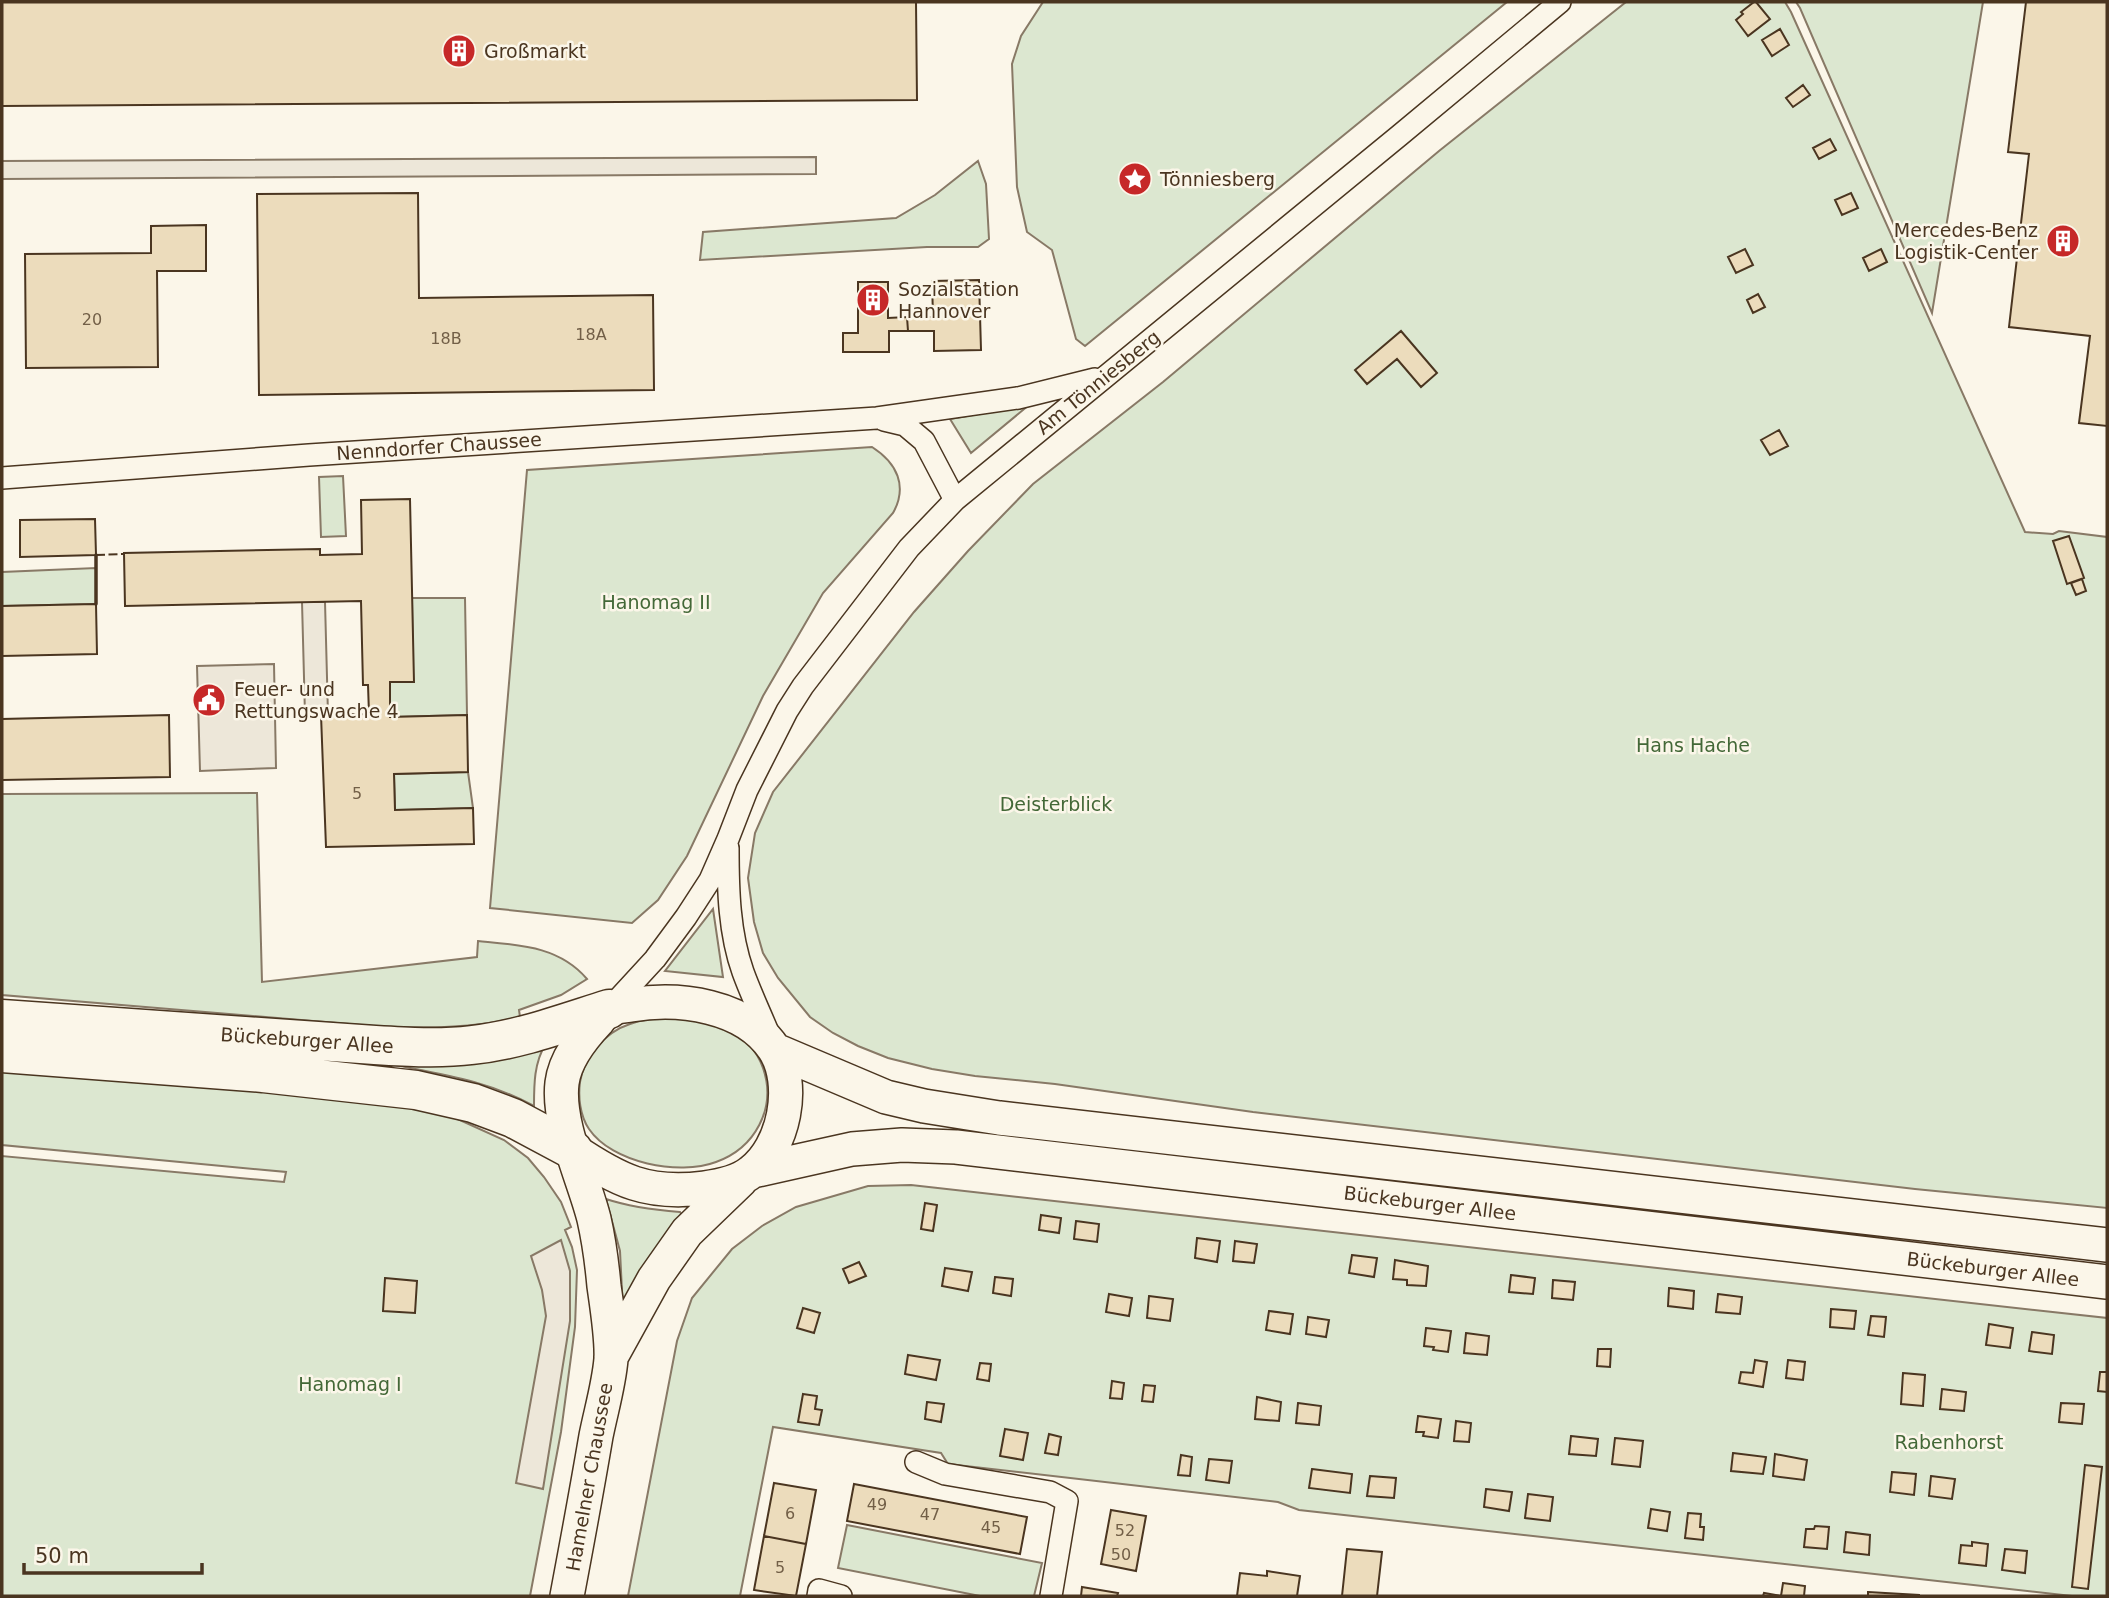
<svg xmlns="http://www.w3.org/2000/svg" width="2109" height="1598" viewBox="0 0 2109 1598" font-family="'DejaVu Sans',sans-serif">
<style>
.green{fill:#dce7d0;stroke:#887966;stroke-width:2}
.parking{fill:#ede7d9;stroke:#887966;stroke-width:2}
.building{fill:#ecdcbc;stroke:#4a3520;stroke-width:2}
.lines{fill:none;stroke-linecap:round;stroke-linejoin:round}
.street-casing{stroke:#4a3520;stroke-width:24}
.primary-casing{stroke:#4a3520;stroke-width:36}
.highway-casing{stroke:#4a3520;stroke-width:41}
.street{stroke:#fbf6e9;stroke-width:21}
.primary{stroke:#fbf6e9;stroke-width:33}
.highway{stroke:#fbf6e9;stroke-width:38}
.fence{stroke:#4a3520;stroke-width:2;stroke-dasharray:9 3.5;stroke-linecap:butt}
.wall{stroke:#4a3520;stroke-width:3.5}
.labels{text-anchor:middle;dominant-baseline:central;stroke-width:5;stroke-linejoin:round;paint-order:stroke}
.number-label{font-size:16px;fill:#725f47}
.poi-label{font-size:19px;fill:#4a3520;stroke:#fbf6e9;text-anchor:start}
.street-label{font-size:19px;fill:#4a3520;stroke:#fbf6e9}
.park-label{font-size:19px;fill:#436837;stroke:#fbf6e9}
</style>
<rect width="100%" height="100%" fill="#fbf6e9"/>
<!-- green -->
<path class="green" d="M1043,2H1507L1085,346L1076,339L1052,250L1027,232L1017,187L1012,64L1021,36Z
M1626,2H1785L1791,12L2025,532L2053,534L2059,531L2107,537V1208L1915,1189L1253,1112L1055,1084L975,1076L932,1069L888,1058L858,1046L833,1033L810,1017L778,978L763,953L754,922L748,878L755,833L773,792L914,612L968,551L1033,484L1163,382L1439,151Z
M1796,2H1983L1932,313L1800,8Z
M978,161L986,184L989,239L978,247H927L700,260L703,232L896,218L935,195Z
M1029,405L971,453L950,419Z
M872,447C897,463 908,486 893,513L823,593L763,696L687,856L658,900L632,923L490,908L527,470Z
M343,476L346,536L321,537L319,477Z
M96,568V604L2,606V572Z
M412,598H465L467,715L390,717V682H413Z
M468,772L473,808L395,810L394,774Z
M257,793L262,982L477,957L478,941C519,945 559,946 587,979L561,995L519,1010L520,1017C475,1028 431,1028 385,1027L2,995V794Z
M713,909L723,977L665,971Z
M672,1018C709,1021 749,1028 763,1068C777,1108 755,1148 716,1162C679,1176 612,1163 589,1129C580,1116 578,1097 580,1082C584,1057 605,1032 630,1024C643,1019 658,1018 672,1018Z
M546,1043C534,1063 534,1084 534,1106C488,1081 446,1075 395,1065Z
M2,1065L351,1097L451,1116L504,1140L528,1158L544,1177L561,1202L571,1227L565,1230L572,1247L577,1270L575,1327L561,1432L530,1596H2V1156L284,1182L286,1172L2,1145Z
M911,1185L2107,1318V1596H2072L1299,1510L1278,1502L948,1464L941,1453L773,1427L740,1596H628L677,1341L692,1298L732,1249L762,1226L796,1207L868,1186Z
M606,1199C630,1207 655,1210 680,1212L682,1215L623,1311L620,1251Z
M847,1525L1042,1563L1034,1596H980L838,1568Z"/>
<!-- parking -->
<path class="parking" d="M816,157V174L2,179V161Z
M302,602H325L328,715H305Z
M274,664L276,768L200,771L197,666Z
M561,1240L570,1271V1321L543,1489L516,1483L546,1316L542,1290L531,1256Z"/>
<!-- building -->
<path class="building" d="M2,2H916L917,100L2,106Z
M1754,2H1756L1770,19L1748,36L1736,20L1743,14L1741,12Z
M2026,2H2107V426L2079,423L2090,336L2009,327L2029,154L2008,152Z
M1780,29L1789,45L1772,56L1762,40Z
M1803,85L1810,95L1793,107L1786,98Z
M1830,139L1836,150L1819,159L1813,148Z
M418,193L419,298L653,295L654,390L259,395L257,194Z
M1851,193L1858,208L1842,215L1835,200Z
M206,225V271H157L158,367L26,368L25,254L151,253V226Z
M1745,249L1753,265L1736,273L1728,257Z
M1881,249L1887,262L1869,271L1863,258Z
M979,280L981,350L934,351V331H908L907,317H933L932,281Z
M858,282H888V318L907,317L908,331H889V352H843V333H858Z
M1758,294L1765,307L1753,313L1747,300Z
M1401,331L1437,373L1421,387L1397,359L1367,384L1355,370Z
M1779,430L1788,446L1770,455L1761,440Z
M410,499L414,682H390V717L467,715L468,772L394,774L395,810L473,808L474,844L326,847L321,715L369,714L368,685H363L361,601L125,606L124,553L320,549V555L362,554L361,500Z
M95,519L96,555L20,557V520Z
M2069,536L2084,578L2067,584L2053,541Z
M2082,579L2086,591L2076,595L2071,583Z
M96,604L97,654L2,656V606Z
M169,715L170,777L2,780V719Z
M925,1203L937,1205L933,1231L921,1229Z
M1041,1215L1061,1218L1059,1233L1039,1230Z
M1076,1221L1099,1224L1097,1242L1074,1239Z
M1197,1238L1220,1241L1217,1262L1195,1258Z
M1235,1241L1257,1244L1254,1263L1233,1261Z
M1352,1255L1377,1258L1374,1277L1349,1273Z
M1395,1260L1428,1266L1426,1286L1407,1285V1280L1393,1279Z
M859,1262L866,1276L849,1283L843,1269Z
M945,1268L972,1272L968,1291L942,1286Z
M1511,1275L1535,1278L1533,1294L1509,1292Z
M995,1277L1013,1279L1011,1296L993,1293Z
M385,1278L417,1281L415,1313L383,1311Z
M1553,1280L1575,1282L1573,1300L1552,1298Z
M1669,1288L1694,1291L1693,1309L1668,1306Z
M1109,1294L1132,1298L1129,1316L1106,1312Z
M1718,1294L1742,1297L1740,1314L1716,1312Z
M1149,1296L1173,1299L1170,1321L1147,1318Z
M803,1308L820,1313L814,1333L797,1328Z
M1831,1309L1856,1311L1854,1329L1830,1327Z
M1269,1311L1293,1314L1290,1334L1266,1330Z
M1871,1316L1886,1317L1884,1337L1868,1335Z
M1308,1317L1329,1320L1326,1337L1306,1334Z
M1989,1324L2013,1328L2010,1348L1986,1345Z
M1426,1328L1451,1331L1448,1352L1433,1350L1434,1347L1424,1346Z
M2032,1332L2054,1335L2052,1354L2029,1351Z
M1466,1333L1489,1336L1487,1355L1464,1353Z
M1598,1349H1611L1610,1367L1597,1366Z
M908,1355L940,1360L936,1380L905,1374Z
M1755,1360L1767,1362L1763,1387L1739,1383L1741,1372L1753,1373Z
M1788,1360L1805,1362L1803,1380L1786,1378Z
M980,1363L991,1364L989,1381L977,1379Z
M2100,1372H2107V1392L2098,1391Z
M1903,1373L1925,1375L1923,1406L1901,1404Z
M1112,1381L1124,1383L1122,1399L1110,1398Z
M1144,1385L1155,1386L1153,1402L1142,1401Z
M1942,1389L1966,1392L1964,1411L1940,1409Z
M803,1394L817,1396L815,1409L822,1410L819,1425L798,1422Z
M1257,1397L1281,1402L1279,1421L1255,1419Z
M927,1402L944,1404L941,1422L925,1419Z
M1298,1403L1321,1406L1319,1425L1296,1423Z
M2061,1403L2084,1404L2082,1424L2059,1422Z
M1418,1416L1441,1419L1438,1438L1423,1436L1424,1432H1416Z
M1456,1421L1471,1423L1469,1442L1454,1441Z
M1005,1429L1028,1433L1023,1460L1000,1456Z
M1049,1434L1061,1437L1058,1455L1045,1453Z
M1571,1436L1598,1439L1596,1456L1569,1454Z
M1615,1438L1643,1441L1640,1467L1612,1464Z
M1733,1453L1766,1457L1763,1474L1731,1471Z
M1775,1454L1807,1460L1804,1480L1773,1476Z
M1181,1455L1192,1457L1190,1476L1178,1475Z
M1209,1459L1232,1461L1229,1483L1206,1480Z
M2085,1465L2102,1467L2088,1589L2072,1587Z
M1312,1469L1352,1474L1350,1493L1309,1488Z
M1892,1472L1916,1474L1914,1495L1890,1492Z
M1370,1476L1396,1478L1394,1498L1367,1496Z
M1931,1476L1955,1479L1952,1499L1929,1496Z
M774,1483L816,1490L806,1544L764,1536Z
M854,1484L1027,1517L1020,1554L847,1521Z
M1486,1489L1512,1492L1509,1511L1484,1507Z
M1528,1494L1553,1497L1550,1521L1525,1518Z
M1651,1509L1670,1512L1667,1531L1648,1528Z
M1111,1510L1146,1516L1136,1571L1101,1564Z
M1688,1513L1701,1514L1700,1527H1704L1703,1540L1685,1538Z
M1815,1526L1829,1527L1827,1549L1804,1547L1806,1529H1814Z
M1846,1532L1870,1535L1869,1555L1844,1552Z
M764,1536L806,1544L796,1596L754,1590Z
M1972,1542L1988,1544L1986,1566L1959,1563L1961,1545L1972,1546Z
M1347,1549L1382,1552L1377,1596H1342Z
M2005,1549L2027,1551L2025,1573L2002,1570Z
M1267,1571L1300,1576L1297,1596H1237L1240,1573L1267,1576Z
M1783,1583L1805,1586L1804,1596H1763L1764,1593L1781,1596Z
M1082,1587L1118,1593L1117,1596H1081Z
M1868,1592L1919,1595V1596H1868Z"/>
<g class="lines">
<defs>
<path id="street" d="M884,420L905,425L924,441L955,500
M2,478L309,455L877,418L1018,398L1095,379
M728,848C728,889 729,933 743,972C751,994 761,1015 770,1037
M609,1009L655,959L686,917L710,880L728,839L747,790L787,711L803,686L909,548L955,500L1400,135L1560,2
M916,1462L945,1474L1050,1492L1067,1501L1051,1596
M818,1596L819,1590L841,1596"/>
<path id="primary" d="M775,1050L886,1097L924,1106L999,1118L2107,1245
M753,1171L852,1149L902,1145L956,1147L2107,1282
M611,1357L654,1279L687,1232L741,1180
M567,1596C577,1543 587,1489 596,1436C601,1411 609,1384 611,1359C612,1338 607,1307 604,1286C602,1264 599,1241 594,1219C584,1179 557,1124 562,1083C565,1059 582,1038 598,1021C601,1017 605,1011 609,1009C615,1006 625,1006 631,1005C679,997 745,1005 774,1049C797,1084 784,1148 751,1172C739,1182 719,1186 704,1188C647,1195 619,1181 573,1150"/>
<path id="highway" d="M2,1019L375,1045C407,1047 440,1049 472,1045C519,1040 564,1023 609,1009
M2,1053L263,1073L416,1090L473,1103L513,1118L573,1150"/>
</defs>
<!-- street casing -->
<use href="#street" class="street-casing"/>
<!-- primary casing -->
<use href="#primary" class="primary-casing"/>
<!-- highway casing -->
<use href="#highway" class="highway-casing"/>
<!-- street -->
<use href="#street" class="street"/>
<!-- primary -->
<use href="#primary" class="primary"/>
<!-- highway -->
<use href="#highway" class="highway"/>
<!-- fence -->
<path class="fence" d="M96,555L124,554"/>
<!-- wall -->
<path class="wall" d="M96,555V604"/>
</g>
<!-- icons -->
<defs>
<symbol id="building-disc" viewBox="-11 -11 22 22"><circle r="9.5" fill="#c62828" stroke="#fbf6e9"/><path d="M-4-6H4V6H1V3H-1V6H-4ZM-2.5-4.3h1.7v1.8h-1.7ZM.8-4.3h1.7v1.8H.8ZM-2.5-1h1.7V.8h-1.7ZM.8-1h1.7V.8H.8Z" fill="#fff"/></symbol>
<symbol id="sight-disc" viewBox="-11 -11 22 22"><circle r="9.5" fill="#c62828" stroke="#fbf6e9"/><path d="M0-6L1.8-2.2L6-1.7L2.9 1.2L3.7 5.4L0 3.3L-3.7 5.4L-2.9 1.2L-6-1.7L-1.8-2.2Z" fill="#fff"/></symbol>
<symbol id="civic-disc" viewBox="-11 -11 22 22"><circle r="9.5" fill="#c62828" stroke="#fbf6e9"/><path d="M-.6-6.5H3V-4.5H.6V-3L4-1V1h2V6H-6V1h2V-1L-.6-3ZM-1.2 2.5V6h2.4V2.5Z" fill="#fff"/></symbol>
</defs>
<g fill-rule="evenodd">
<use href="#building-disc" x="440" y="32" width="38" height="38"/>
<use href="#sight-disc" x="1116" y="160" width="38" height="38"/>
<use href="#building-disc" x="2044" y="222" width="38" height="38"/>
<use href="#building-disc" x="854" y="281" width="38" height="38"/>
<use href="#civic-disc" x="190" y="681" width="38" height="38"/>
</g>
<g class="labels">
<!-- number labels -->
<g class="number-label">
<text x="92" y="319">20</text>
<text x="591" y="334">18A</text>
<text x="446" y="338">18B</text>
<text x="357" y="793">5</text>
<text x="877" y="1504">49</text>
<text x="790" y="1513">6</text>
<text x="930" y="1514">47</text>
<text x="991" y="1527">45</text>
<text x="1125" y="1530">52</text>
<text x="1121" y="1554">50</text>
<text x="780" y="1567">5</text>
</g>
<!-- poi labels -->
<g class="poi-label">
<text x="484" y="51">Großmarkt</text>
<text x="1160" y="179">Tönniesberg</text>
<text x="2038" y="230" text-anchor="end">Mercedes-Benz<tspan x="2038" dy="22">Logistik-Center</tspan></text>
<text x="898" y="289">Sozialstation<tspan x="898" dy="22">Hannover</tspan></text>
<text x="234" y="689">Feuer- und<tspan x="234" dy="22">Rettungswache 4</tspan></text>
</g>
<!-- street labels -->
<g class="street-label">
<text transform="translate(1098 382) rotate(-39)">Am Tönniesberg</text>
<text transform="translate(439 446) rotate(-4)">Nenndorfer Chaussee</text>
<text transform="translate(307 1040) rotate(4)">Bückeburger Allee</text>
<text transform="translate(1430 1203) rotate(7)">Bückeburger Allee</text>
<text transform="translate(1993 1269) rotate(7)">Bückeburger Allee</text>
<text transform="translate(589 1477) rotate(-80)">Hamelner Chaussee</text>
</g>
<!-- park labels -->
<g class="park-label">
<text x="656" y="602">Hanomag II</text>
<text x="1693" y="745">Hans Hache</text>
<text x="1056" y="804">Deisterblick</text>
<text x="350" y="1384">Hanomag I</text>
<text x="1949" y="1442">Rabenhorst</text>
</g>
</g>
<!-- border -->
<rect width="2109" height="1598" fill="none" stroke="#4a3520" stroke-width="7"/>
<!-- scale -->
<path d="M24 1563v10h178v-10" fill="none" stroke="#4a3520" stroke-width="3.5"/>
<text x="35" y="1563" font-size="21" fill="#4a3520" stroke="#fbf6e9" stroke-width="5" paint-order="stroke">50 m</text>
</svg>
